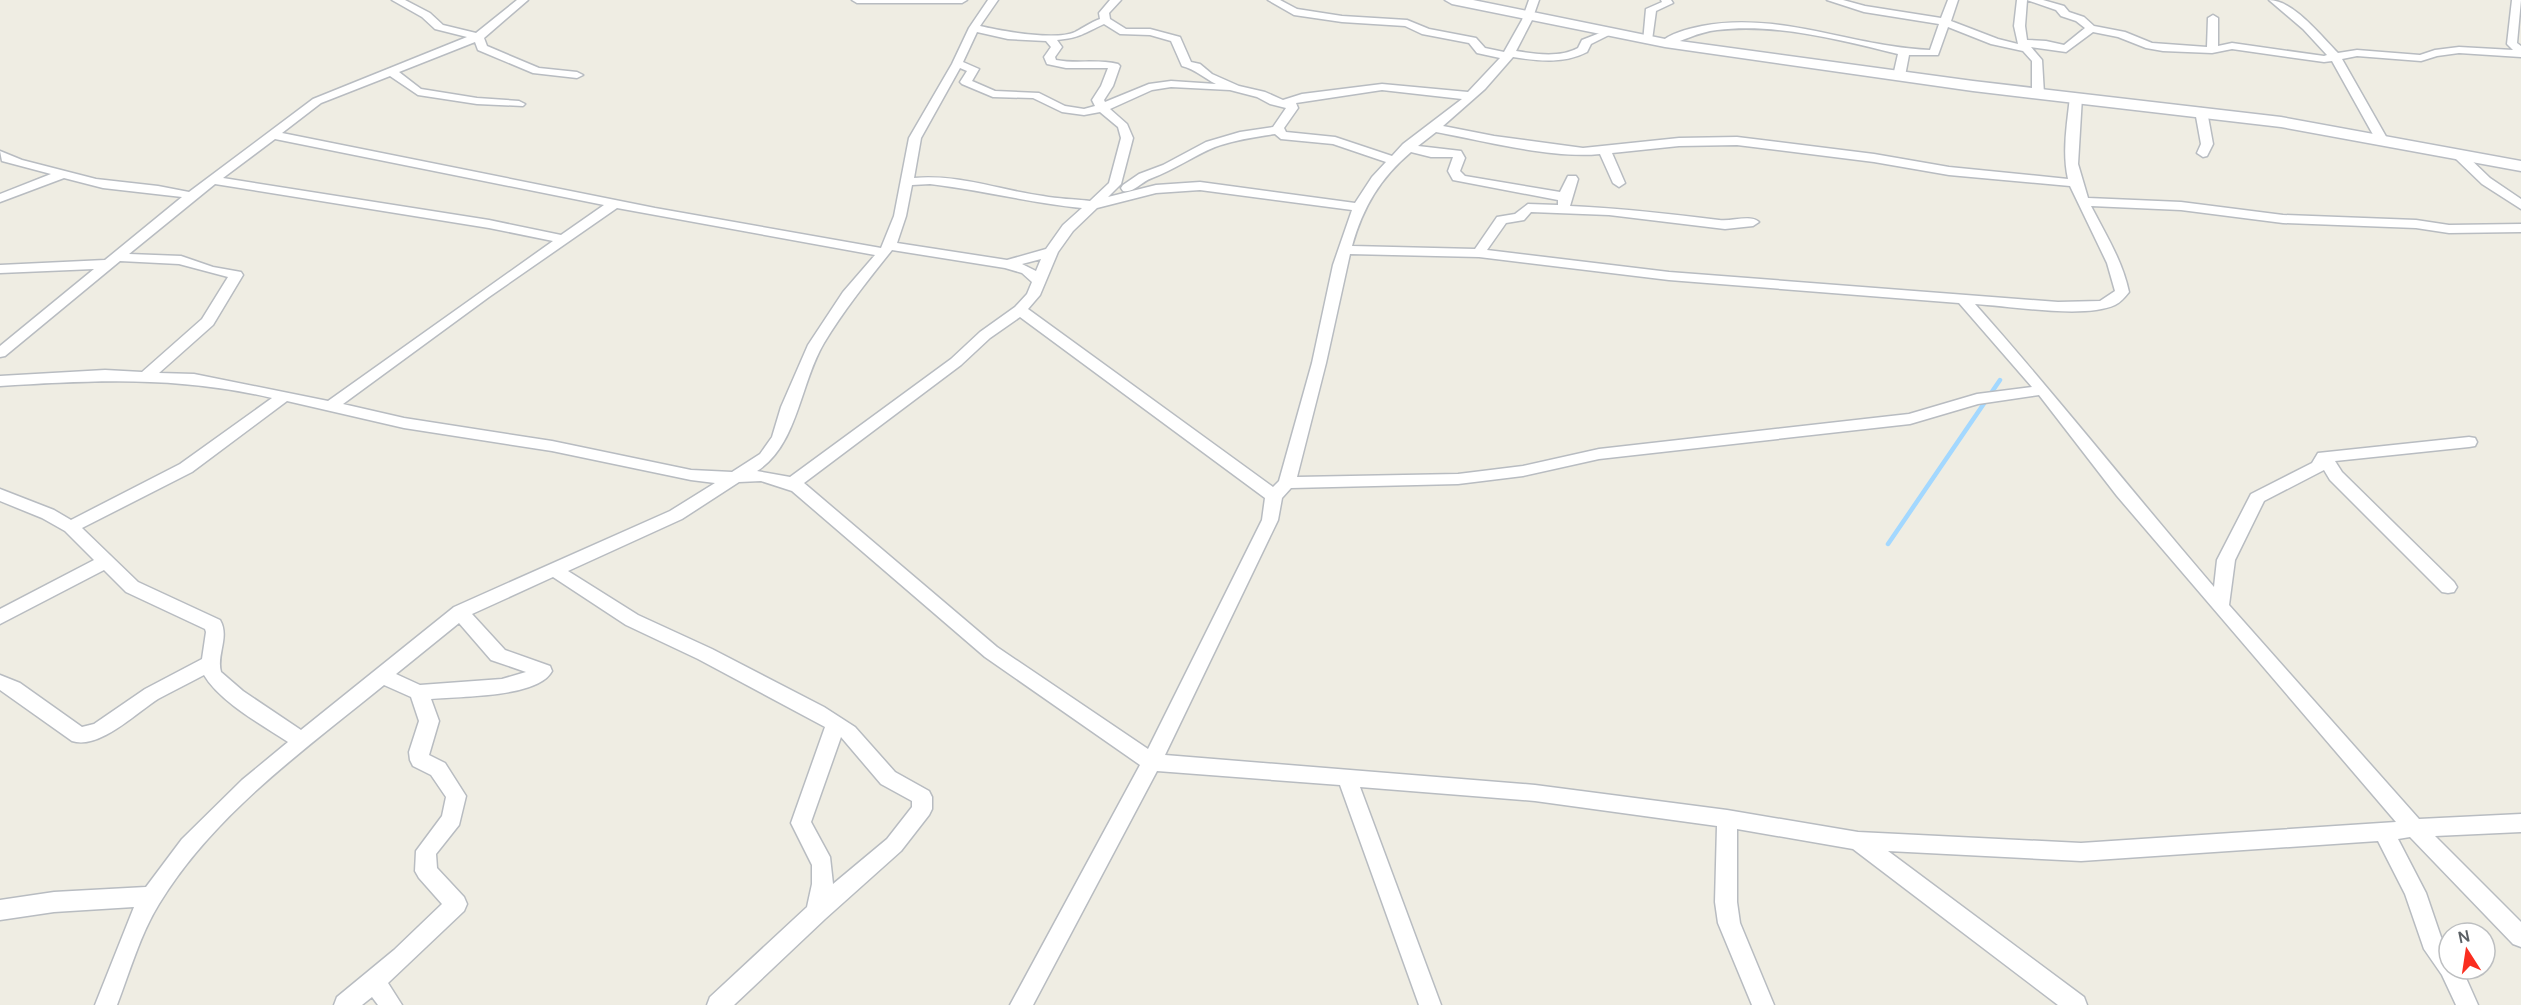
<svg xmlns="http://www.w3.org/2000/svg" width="2521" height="1005" viewBox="0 0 2521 1005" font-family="Manrope,sans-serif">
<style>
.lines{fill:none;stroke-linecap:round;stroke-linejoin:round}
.stream{stroke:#a3d8ff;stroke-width:4.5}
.minor-casing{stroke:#b8bcc1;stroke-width:3}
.secondary-casing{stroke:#b9bdc3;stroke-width:3}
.minor{fill:#fff;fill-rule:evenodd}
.secondary{fill:#fff;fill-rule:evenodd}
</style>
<rect width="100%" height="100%" fill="#efede3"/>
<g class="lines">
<!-- stream -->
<path class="stream" d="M1888,544L2000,380"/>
<defs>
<path id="minor" d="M392,0H405L430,13L443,25L476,33L517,0H528L484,38L487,46L539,68L577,72L583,75L577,78L533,73L478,50L475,42L399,72L421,89L477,98L519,101L525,104L523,106L477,104L418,95L390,76L321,103L282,133L655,208L881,248L894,216L909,138L952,64L969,28L988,0H998L980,26C1001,31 1055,41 1075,32C1083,28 1091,22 1100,19L1099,13L1110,0H1121L1109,13L1110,19L1126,29H1150L1180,37L1191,62L1200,64L1212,74L1239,86L1265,92L1283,100L1302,94L1382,84L1468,92L1500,58L1477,53L1469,43L1422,34L1405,26L1342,22L1294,15L1268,0H1280L1297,9L1342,16L1407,20L1429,29L1476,38L1485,48L1504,52L1522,20L1529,0H1539L1532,20L1516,51C1536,54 1559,58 1578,48L1582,40L1610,29L1615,32L1591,44L1587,52C1564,64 1538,61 1513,57L1485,89L1443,126L1494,136L1583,148L1679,138L1737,137L1874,154L1949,167L2068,179C2062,152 2067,124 2070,97L2076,94L2082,97L2078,164L2088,198L2181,202L2283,215L2416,220L2449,225L2521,224V232L2449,233L2416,228L2283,223L2181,210L2091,206C2106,235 2122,260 2129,292C2125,297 2121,302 2115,305C2085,319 2010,306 1975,304C2057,396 2133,493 2214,587L2217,560L2251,494L2312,463L2318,453L2469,437L2475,438L2477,442L2475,446L2469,447L2335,461L2342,472L2454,582L2457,587L2454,592L2448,593L2442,592L2330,480L2324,470L2264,501L2235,560L2229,605L2419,819L2521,814V832L2435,836L2521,922V947L2513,944L2410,837L2398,839L2426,893L2441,937L2449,948V969H2462L2478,1005H2456L2442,975L2424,949L2405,894L2378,841L2081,861L1888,851L2084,997L2087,1005H2058L1853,849L1737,829V902L1740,923L1774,1005H1752L1718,923L1715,902L1717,826L1535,801L1360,787L1441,1005H1419L1340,785L1157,771L1033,1005H1010L1140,765L985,657L792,491L761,481L739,482L682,519L568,571L638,615L712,649L824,707L855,727L895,772L929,791L932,797V809L929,815L901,851L825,919L734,1005H707L710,997L807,907L812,884V865L791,823L825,727L698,659L626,625L553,577L472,614L505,650L550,666L552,671C538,698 459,696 431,699L439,721L429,755L445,763L466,796L459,825L436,854L437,868L464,897L467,904L464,911L388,983L402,1005H378L372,997L362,1005H334L337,997L394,950L442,904L419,878L415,871L416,851L442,816L446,797L431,775L413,766L410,760L409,752L419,721L411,697L384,685C304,750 213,815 159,904C140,935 130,971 117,1005H95L134,907L54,912L0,920V900L54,892L146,887L182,839L242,780L288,742C262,725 220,702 204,675C189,683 173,691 158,699C136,713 99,750 72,741L0,690V675L20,683L82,727L94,724L145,689L202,659L206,632L205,629L126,592L104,570L0,624V609L94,560L65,531L42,518L0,501V489L54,510L71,520L180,464L272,398C178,376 95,380 0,386V376L105,370L142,372L202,319L228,277L179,264L120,261L5,356L0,357V346L94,269L0,273V265L105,260L182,197L103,188L64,178L0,202V194L51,174L2,161L0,151L22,160L96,179L158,186L189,192L313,99L467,37L435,29L422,17ZM1104,24L1120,34L1150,35L1171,41L1182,66C1195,69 1204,78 1216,84L1171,81L1149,84L1105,102L1104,100L1113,86L1120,66L1118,64C1097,59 1076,64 1056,60L1055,57L1062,47L1057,40C1080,38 1084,33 1104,24ZM977,32L1008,39L1046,41L1051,47L1044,57L1047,64L1066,68H1108L1101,86L1092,100L1095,106L1084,109L1065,106L1039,93L995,91L972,81L979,69L963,62ZM960,68L967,71L960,82L962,84L993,97L1033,98L1062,112L1084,115L1100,112L1118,127L1121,138L1109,183L1090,201C1074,199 1058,199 1043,196C999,190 958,174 914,178L921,138ZM1171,87L1230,90L1257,97L1270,104L1286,108L1273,127L1240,132L1206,142L1163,165L1139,174L1123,185L1121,188L1123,191C1134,193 1141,182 1152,178C1174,170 1193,156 1215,147C1234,140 1255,137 1275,134L1281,139L1333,144L1386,162L1372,177L1355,203L1200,182L1156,185L1108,197L1121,184L1133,138L1127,124L1110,109L1152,90ZM1382,90L1462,99L1403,144L1392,156L1335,137L1286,132L1284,128L1298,108L1296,103ZM1436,132C1484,141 1553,159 1600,154L1613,183L1619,187L1625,183L1612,153L1679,146L1737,145L1874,162L1949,175L2070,186L2107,263L2115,291L2100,301L2058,302L1669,272L1487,250L1506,223L1524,220L1531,212L1609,215L1725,229L1753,226L1759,222C1751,214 1731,222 1719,220C1670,214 1620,208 1570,206L1578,179L1576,176H1568L1560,192L1465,176L1460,171L1465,158L1461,151L1418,146ZM275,139L604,205L561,235L489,220L223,178ZM1411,152L1431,157H1453L1448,171L1453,180L1558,200V205L1528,204L1515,214L1497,217L1475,249L1352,246C1363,207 1380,178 1411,152ZM215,184L489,228L553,241L328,401L194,374L159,373L213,325L243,275L241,272L213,267L181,256L129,254ZM930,184C981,190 1031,203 1082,208L1063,225L1046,249L1007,260L897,243L906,216L912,185ZM1200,190L1352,210L1333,265L1312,363L1279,481L1273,487L1028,309L1040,295L1058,252L1073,231L1097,208L1156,193ZM617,208L875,255L843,292L808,345L781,407L772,437L760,454L732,472L691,470L552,441L404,418L343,404L489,297ZM892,250L1005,268L1022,273L1032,282L1027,294L1015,307L980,332L951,359L790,477L757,471C798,445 800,383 824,343C844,310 868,280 892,250ZM1350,254L1479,257L1669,280L1959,303L2032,387L1977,394L1909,414L1599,449L1523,466L1458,474L1297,477L1326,363ZM1041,259L1036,271L1022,264ZM1020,317L1265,498L1262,520L1148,749L997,647L804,483L961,365L990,338ZM2039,395L2117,496L2396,822L2081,843L1858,832L1727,810L1535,785L1165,755L1278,520L1282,498L1291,488L1458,484L1523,476L1599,459L1910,424L1978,404ZM287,401L404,428L552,451L691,480L715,483L670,511L454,607L301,730L243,691L221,672C216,655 230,637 220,620L138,582L82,528L192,472ZM459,623L491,660L526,672L502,679L420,685L396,674ZM841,737L881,784L912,801V807L887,839L833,884L830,857L811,822Z
M852,0H967L962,3H857Z
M1661,0H1671L1673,3L1656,11L1652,40L1651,42H1643L1646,9L1662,2Z
M1827,0H1843L1865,6L1941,18L1948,0H1958L1951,21L1998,39L2018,44L2014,26L2017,0H2043L2064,6L2069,12L2084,17L2094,26L2125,32L2152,43L2207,47L2208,18L2213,15L2218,18V46L2232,43L2324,56L2327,55L2303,29L2269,0C2293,0 2321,36 2338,53L2357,50L2420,55L2435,50L2459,47L2513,50L2507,44L2512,0H2521L2517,43L2521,46V57L2459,53L2437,56L2421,61L2357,56L2342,59L2388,140L2382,144L2376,140L2332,61L2324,62L2232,49L2212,53L2163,51L2146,48L2118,37L2093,32L2066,52L2031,47L2042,60L2044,94L2038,97L2032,94V61L2023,51L1991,44L1948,27L1938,55H1909L1905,76L1899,79L1893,76L1898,54C1840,40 1777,23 1717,30C1698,32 1683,41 1665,46L1660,43C1670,33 1688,29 1702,26C1780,11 1853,47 1930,50L1939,24L1864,12ZM2027,0L2056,10L2061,16L2076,21L2085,28L2064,45L2046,41L2027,40L2025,26Z
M2201,108L2207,111L2213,144L2207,156L2203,157L2197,153L2201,144L2195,111Z
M2459,151L2463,152L2490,178L2521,199V209L2482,184L2455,158V152Z"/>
<path id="secondary" d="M1445,0H1473L1665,39L1973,81L2281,117L2521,161V171L2281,127L1973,91L1665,47L1452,4Z"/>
</defs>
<!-- minor casing -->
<use href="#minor" class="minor-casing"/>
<!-- secondary casing -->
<use href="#secondary" class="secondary-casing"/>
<!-- minor -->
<use href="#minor" class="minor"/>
<!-- secondary -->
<use href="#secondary" class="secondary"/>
</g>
<!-- north arrow -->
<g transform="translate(2467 951) rotate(348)"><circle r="28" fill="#ffffff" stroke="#bdbfc1" stroke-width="1.5"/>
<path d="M0-4.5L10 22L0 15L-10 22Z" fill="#fa2d1f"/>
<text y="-9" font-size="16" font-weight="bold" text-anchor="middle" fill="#5b6065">N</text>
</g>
</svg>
